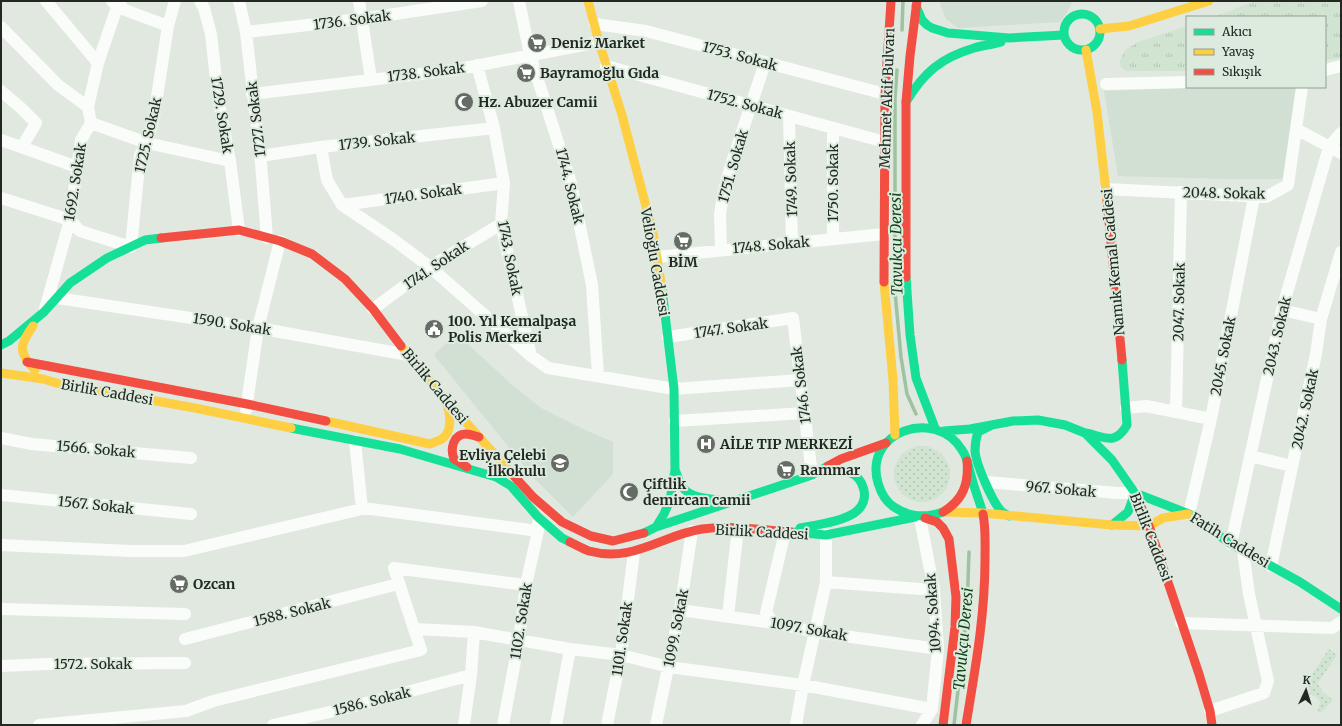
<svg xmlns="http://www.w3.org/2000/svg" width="1342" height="726" viewBox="0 0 1342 726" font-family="Merriweather,serif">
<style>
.built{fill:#d1e0d2}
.grass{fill:url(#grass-dots)}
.park{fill:url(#park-tufts)}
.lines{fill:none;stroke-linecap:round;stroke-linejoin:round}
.stream{stroke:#9fc2a0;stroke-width:3.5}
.street{stroke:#fafcfa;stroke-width:12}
.fast{stroke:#16e098;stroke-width:9}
.slow{stroke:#ffcf43;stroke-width:9}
.jam{stroke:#f24e42;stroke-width:9}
.labels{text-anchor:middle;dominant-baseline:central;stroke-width:4;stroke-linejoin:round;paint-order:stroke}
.street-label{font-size:14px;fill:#232823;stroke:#dcebdd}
.poi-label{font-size:14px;font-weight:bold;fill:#232823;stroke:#dcebdd;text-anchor:start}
.water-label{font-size:15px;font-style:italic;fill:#0f4318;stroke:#dcebdd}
</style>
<defs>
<pattern id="grass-dots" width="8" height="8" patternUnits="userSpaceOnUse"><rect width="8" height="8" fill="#d0e4d1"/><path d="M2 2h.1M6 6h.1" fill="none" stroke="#b2c4b3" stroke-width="1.8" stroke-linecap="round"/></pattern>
<pattern id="park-tufts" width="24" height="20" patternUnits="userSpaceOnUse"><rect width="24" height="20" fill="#d0e4d1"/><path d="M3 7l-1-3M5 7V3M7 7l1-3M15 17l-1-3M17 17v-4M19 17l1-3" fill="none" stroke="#b2c4b3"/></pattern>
</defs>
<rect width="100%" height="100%" fill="#e0e8e0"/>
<!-- built -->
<path class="built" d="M940,1H1073L1066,14L1060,22L958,28L946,19L940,4Z
M1216,87H1298L1284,179H1228L1118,176L1104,91Z
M456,333L511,384L541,408L583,429L613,442V474L573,517L533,477L434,355Z"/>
<!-- grass -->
<path class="grass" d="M894 474a28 28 0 1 1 56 0a28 28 0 1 1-56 0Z
M1329,649L1337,655L1317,684L1322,689L1321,691L1333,700L1321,713L1318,712V709L1320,702L1316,697L1306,692C1307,679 1322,660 1329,649Z"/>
<!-- park -->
<path class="park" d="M1255,1H1341V3L1339,4L1341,9V58L1325,60V17H1214Z
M1187,26V71H1126L1121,67L1120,61L1125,50L1138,42Z"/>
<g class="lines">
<!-- stream -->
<path class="stream" d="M902,30L903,1
M897,70L895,97V292L901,357L907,394L916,414
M954,725L967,612L969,552"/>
<!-- street -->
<path class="street" d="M46,1L98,63
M112,1L117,7L168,26
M200,1L204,8L211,34L218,97L230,161L239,230
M239,1L246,32L261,163L267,238
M359,1L371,79
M519,1L530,55L571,183L592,285L598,375
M595,24L646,31L885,94
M1,27L58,85L88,107
M246,32L361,19L482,1
M477,65L494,128L504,183L501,224L531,356
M606,66L885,142
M1325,70L1341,66
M1106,84L1187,82
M1,91L21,108L36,123L22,147
M252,94L454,70L599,42
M789,116L792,243
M91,123L147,143L230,161
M833,128V239
M1296,129L1341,153
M1,140L77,167
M321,147L327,180L342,205L394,240L430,267L531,356L548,368L674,389L800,380
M260,156L321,147L494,128
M1106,189L1266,197L1288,185L1302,87
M1,198L70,220L80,231L131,247L140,155L147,143L154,116L168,26L175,1
M342,205L504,183
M721,249L720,214L724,190L732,162L765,63
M657,257L884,234
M57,298L258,328L408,355
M45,309L70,220L81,140L91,123L88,107L98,63L117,7L121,1
M373,309L430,267L501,224
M1282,310L1321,319
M668,337L793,318L812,475
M1126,408L1146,406L1211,419
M246,410L258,328L280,241
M1176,412L1181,192
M675,421L805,413
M1,438L32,444L191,458
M355,441L362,509
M1250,456L1292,466
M987,482L1117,493H1135
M1,495L191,514
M1189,514L1211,419L1254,197
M920,518L934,590L938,649L932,709L922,725
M1231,544L1282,310L1329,147L1341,133
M1,545L131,551H184L362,509H371L538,531
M1271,566L1316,354L1321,319L1341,252
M826,582L934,590
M1,609L185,614
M680,610L774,623L815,632L938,649
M728,616L738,528
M774,623L766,613L785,532
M1181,623L1332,628L1341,622
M415,629L474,632L570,649L621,655L669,667L803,685L932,709
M185,639L398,584
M1,666L48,664L185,663
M1210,711L1264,693L1268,681L1249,594L1243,551
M39,725L186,711L213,701L421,650L394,568L526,585
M273,725L351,707L471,675
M464,725L471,675L474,632
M503,725L519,640L526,585L538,531V523
M556,725L570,649
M607,725L621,655L634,552
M656,725L680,610L692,531
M796,725L803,685L826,582V535"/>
<!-- fast -->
<path class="fast" d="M916,6L922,20L927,25L932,28L948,33L1009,38L1064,35
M1064 32a18 18 0 1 1 36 0a18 18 0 1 1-36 0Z
M906,102C924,72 941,58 974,48C983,45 992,45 1001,42
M906,277L910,335L916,378L935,428
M1,345L9,341L44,312L70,283L107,258L145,240L161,238
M992,425L978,432C976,438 975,444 975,451C976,464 992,501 1001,511C1003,513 1006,514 1009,516
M291,428L400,449L496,477L511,486L538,517L562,538L570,542
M944,431L970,429L1013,421L1038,420L1065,425L1085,433L1112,460L1135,493L1142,509
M1086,433C1105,437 1115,446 1127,425L1122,360
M675,470C678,476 679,483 683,488C692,499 713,499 726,501
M943,512C926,518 910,518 894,507C886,502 881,493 878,483C863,431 936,407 962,450C968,458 969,470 972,479C975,491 980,502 983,514
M1112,525L1128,512L1135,493L1189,514L1231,544L1300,582L1341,609
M656,527L664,514L670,500L675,470L674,389L662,289
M800,528C816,525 847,521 858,510C870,498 864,478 849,472C840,468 831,470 822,472
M791,532L826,535L915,517
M644,533L656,527L812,475L828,466"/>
<!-- slow -->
<path class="slow" d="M588,1L599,42L622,115L653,233L662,289
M1100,29L1129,26L1209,1
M1086,50L1097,112L1107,200
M884,282L893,380L895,435
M33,326C19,346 18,352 35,370
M401,346L445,399L514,476
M1,373L43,379L60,384L195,408L291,428
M326,421L430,444C434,442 439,441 442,439C454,430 450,413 446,401
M944,512L983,513L1112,525L1149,526L1163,518L1188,514"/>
<!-- jam -->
<path class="jam" d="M1107,200L1122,360
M161,238L239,230L280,241L312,254L345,279L373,309L401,346
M906,277V102L910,56L917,1
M884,282L885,94L891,1
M27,362L247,404L326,421
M828,466L841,459L886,443
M467,467L454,459C450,449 453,434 466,434C470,434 475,436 479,437
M514,476L533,497L562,522L591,536L613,541L644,533
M1142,509L1149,526L1199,674L1210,711L1212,725
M943,512C963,500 969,484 967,461
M925,518L937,522L943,528L949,539L956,597L955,627L943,725
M570,542C576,545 583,549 589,551C633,563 662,535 702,529C731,525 762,530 791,532
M966,725C975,670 985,616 985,560C985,545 986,529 983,514"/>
</g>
<!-- icons -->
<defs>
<symbol id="supermarket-disc" viewBox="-11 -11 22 22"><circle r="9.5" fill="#656b65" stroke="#dcebdd"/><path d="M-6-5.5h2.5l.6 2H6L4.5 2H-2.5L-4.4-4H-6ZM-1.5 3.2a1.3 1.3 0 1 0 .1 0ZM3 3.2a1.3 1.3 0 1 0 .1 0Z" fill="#fff"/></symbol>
<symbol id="mosque-disc" viewBox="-11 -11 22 22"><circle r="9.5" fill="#656b65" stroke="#dcebdd"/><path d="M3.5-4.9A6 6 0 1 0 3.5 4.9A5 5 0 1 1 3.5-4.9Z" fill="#fff"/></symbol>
<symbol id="civic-disc" viewBox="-11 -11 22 22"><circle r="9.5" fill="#656b65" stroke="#dcebdd"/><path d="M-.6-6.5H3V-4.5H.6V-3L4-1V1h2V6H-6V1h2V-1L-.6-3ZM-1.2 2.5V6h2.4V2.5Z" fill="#fff"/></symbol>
<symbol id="hospital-disc" viewBox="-11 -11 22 22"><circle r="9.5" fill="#656b65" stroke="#dcebdd"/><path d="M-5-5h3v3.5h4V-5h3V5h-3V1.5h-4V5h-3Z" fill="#fff"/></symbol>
<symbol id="school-disc" viewBox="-11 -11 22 22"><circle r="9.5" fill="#656b65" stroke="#dcebdd"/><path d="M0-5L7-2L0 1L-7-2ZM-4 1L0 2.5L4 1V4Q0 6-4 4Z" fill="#fff"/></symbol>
</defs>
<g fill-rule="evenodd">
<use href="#supermarket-disc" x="526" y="32" width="22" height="22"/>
<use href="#supermarket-disc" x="515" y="62" width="22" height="22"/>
<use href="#mosque-disc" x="453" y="91" width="22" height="22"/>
<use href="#supermarket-disc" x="672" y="230" width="22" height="22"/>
<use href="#civic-disc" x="423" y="318" width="22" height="22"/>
<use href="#hospital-disc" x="695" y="433" width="22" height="22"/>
<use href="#school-disc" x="549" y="452" width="22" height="22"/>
<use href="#supermarket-disc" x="775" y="459" width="22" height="22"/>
<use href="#mosque-disc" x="618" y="481" width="22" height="22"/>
<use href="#supermarket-disc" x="168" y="573" width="22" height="22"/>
</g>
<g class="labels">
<!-- street labels -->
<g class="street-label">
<text transform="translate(352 20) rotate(-7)">1736. Sokak</text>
<text transform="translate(740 56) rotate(15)">1753. Sokak</text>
<text transform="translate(426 72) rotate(-7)">1738. Sokak</text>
<text transform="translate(887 98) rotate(-88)">Mehmet Akif Bulvarı</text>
<text transform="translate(745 104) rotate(15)">1752. Sokak</text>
<text transform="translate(222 115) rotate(81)">1729. Sokak</text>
<text transform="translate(256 119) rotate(-97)">1727. Sokak</text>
<text transform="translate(148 135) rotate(-77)">1725. Sokak</text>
<text transform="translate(377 141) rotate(-6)">1739. Sokak</text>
<text transform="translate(733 166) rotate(-74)">1751. Sokak</text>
<text transform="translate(791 179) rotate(-92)">1749. Sokak</text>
<text transform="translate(75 182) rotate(-81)">1692. Sokak</text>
<text transform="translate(833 183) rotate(-90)">1750. Sokak</text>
<text transform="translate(570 186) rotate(76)">1744. Sokak</text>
<text transform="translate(1224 193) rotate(1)">2048. Sokak</text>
<text transform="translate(423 194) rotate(-8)">1740. Sokak</text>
<text transform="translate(771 245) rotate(-5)">1748. Sokak</text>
<text transform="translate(510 258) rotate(79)">1743. Sokak</text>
<text transform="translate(655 262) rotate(80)">Velioğlu Caddesi</text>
<text transform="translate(1113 262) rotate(-95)">Namık Kemal Caddesi</text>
<text transform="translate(436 265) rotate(-34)">1741. Sokak</text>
<text transform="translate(1179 302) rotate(-89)">2047. Sokak</text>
<text transform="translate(232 324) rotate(9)">1590. Sokak</text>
<text transform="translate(731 328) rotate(-8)">1747. Sokak</text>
<text transform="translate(1277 336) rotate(-77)">2043. Sokak</text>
<text transform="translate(1223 356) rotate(-79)">2045. Sokak</text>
<text transform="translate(801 385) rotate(-97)">1746. Sokak</text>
<text transform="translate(435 386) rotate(50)">Birlik Caddesi</text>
<text transform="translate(107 392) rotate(10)">Birlik Caddesi</text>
<text transform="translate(1305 409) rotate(-78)">2042. Sokak</text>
<text transform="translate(96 449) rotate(5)">1566. Sokak</text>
<text transform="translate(1061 489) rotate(5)">967. Sokak</text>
<text transform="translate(96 505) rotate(6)">1567. Sokak</text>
<text transform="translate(762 532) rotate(3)">Birlik Caddesi</text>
<text transform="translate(1151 537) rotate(69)">Birlik Caddesi</text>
<text transform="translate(1230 540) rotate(32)">Fatih Caddesi</text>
<text transform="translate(292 612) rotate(-14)">1588. Sokak</text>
<text transform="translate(933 613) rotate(-94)">1094. Sokak</text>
<text transform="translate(521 621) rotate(-81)">1102. Sokak</text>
<text transform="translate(676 628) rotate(-79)">1099. Sokak</text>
<text transform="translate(809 629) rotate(10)">1097. Sokak</text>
<text transform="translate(622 639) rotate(-82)">1101. Sokak</text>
<text x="93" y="664">1572. Sokak</text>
<text transform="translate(372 701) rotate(-14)">1586. Sokak</text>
</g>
<!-- poi labels -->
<g class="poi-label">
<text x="551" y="43">Deniz Market</text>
<text x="540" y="73">Bayramoğlu Gıda</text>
<text x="478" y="102">Hz. Abuzer Camii</text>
<text x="683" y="262" text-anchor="middle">BİM</text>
<text x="448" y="321">100. Yıl Kemalpaşa<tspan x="448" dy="16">Polis Merkezi</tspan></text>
<text x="720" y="444">AİLE TIP MERKEZİ</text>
<text x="546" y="455" text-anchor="end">Evliya Çelebi<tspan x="546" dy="16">İlkokulu</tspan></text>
<text x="800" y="470">Rammar</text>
<text x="643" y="484">Çiftlik<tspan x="643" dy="16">demircan camii</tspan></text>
<text x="193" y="584">Ozcan</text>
</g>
<!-- water labels -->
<g class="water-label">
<text transform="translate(896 244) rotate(-91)">Tavukçu Deresi</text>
<text transform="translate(963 639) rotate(-85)">Tavukçu Deresi</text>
</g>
</g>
<!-- border -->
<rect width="1342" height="726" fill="none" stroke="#232823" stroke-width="4"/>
<!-- legend -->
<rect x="1186" y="16" width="140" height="72" fill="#dcebdd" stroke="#929d93"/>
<rect x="1194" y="29" width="20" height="6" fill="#16e098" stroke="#929d93"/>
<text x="1222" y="36" font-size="12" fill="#232823">Akıcı</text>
<rect x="1194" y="49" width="20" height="6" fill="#ffcf43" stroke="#929d93"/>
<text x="1222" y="56" font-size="12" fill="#232823">Yavaş</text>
<rect x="1194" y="69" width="20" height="6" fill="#f24e42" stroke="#929d93"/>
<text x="1222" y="76" font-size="12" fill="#232823">Sıkışık</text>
<!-- north arrow -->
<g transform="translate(1306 690) rotate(4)" stroke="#dcebdd" stroke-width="3" paint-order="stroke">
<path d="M0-3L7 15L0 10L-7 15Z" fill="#232823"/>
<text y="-6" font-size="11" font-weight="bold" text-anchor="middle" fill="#232823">K</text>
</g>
</svg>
